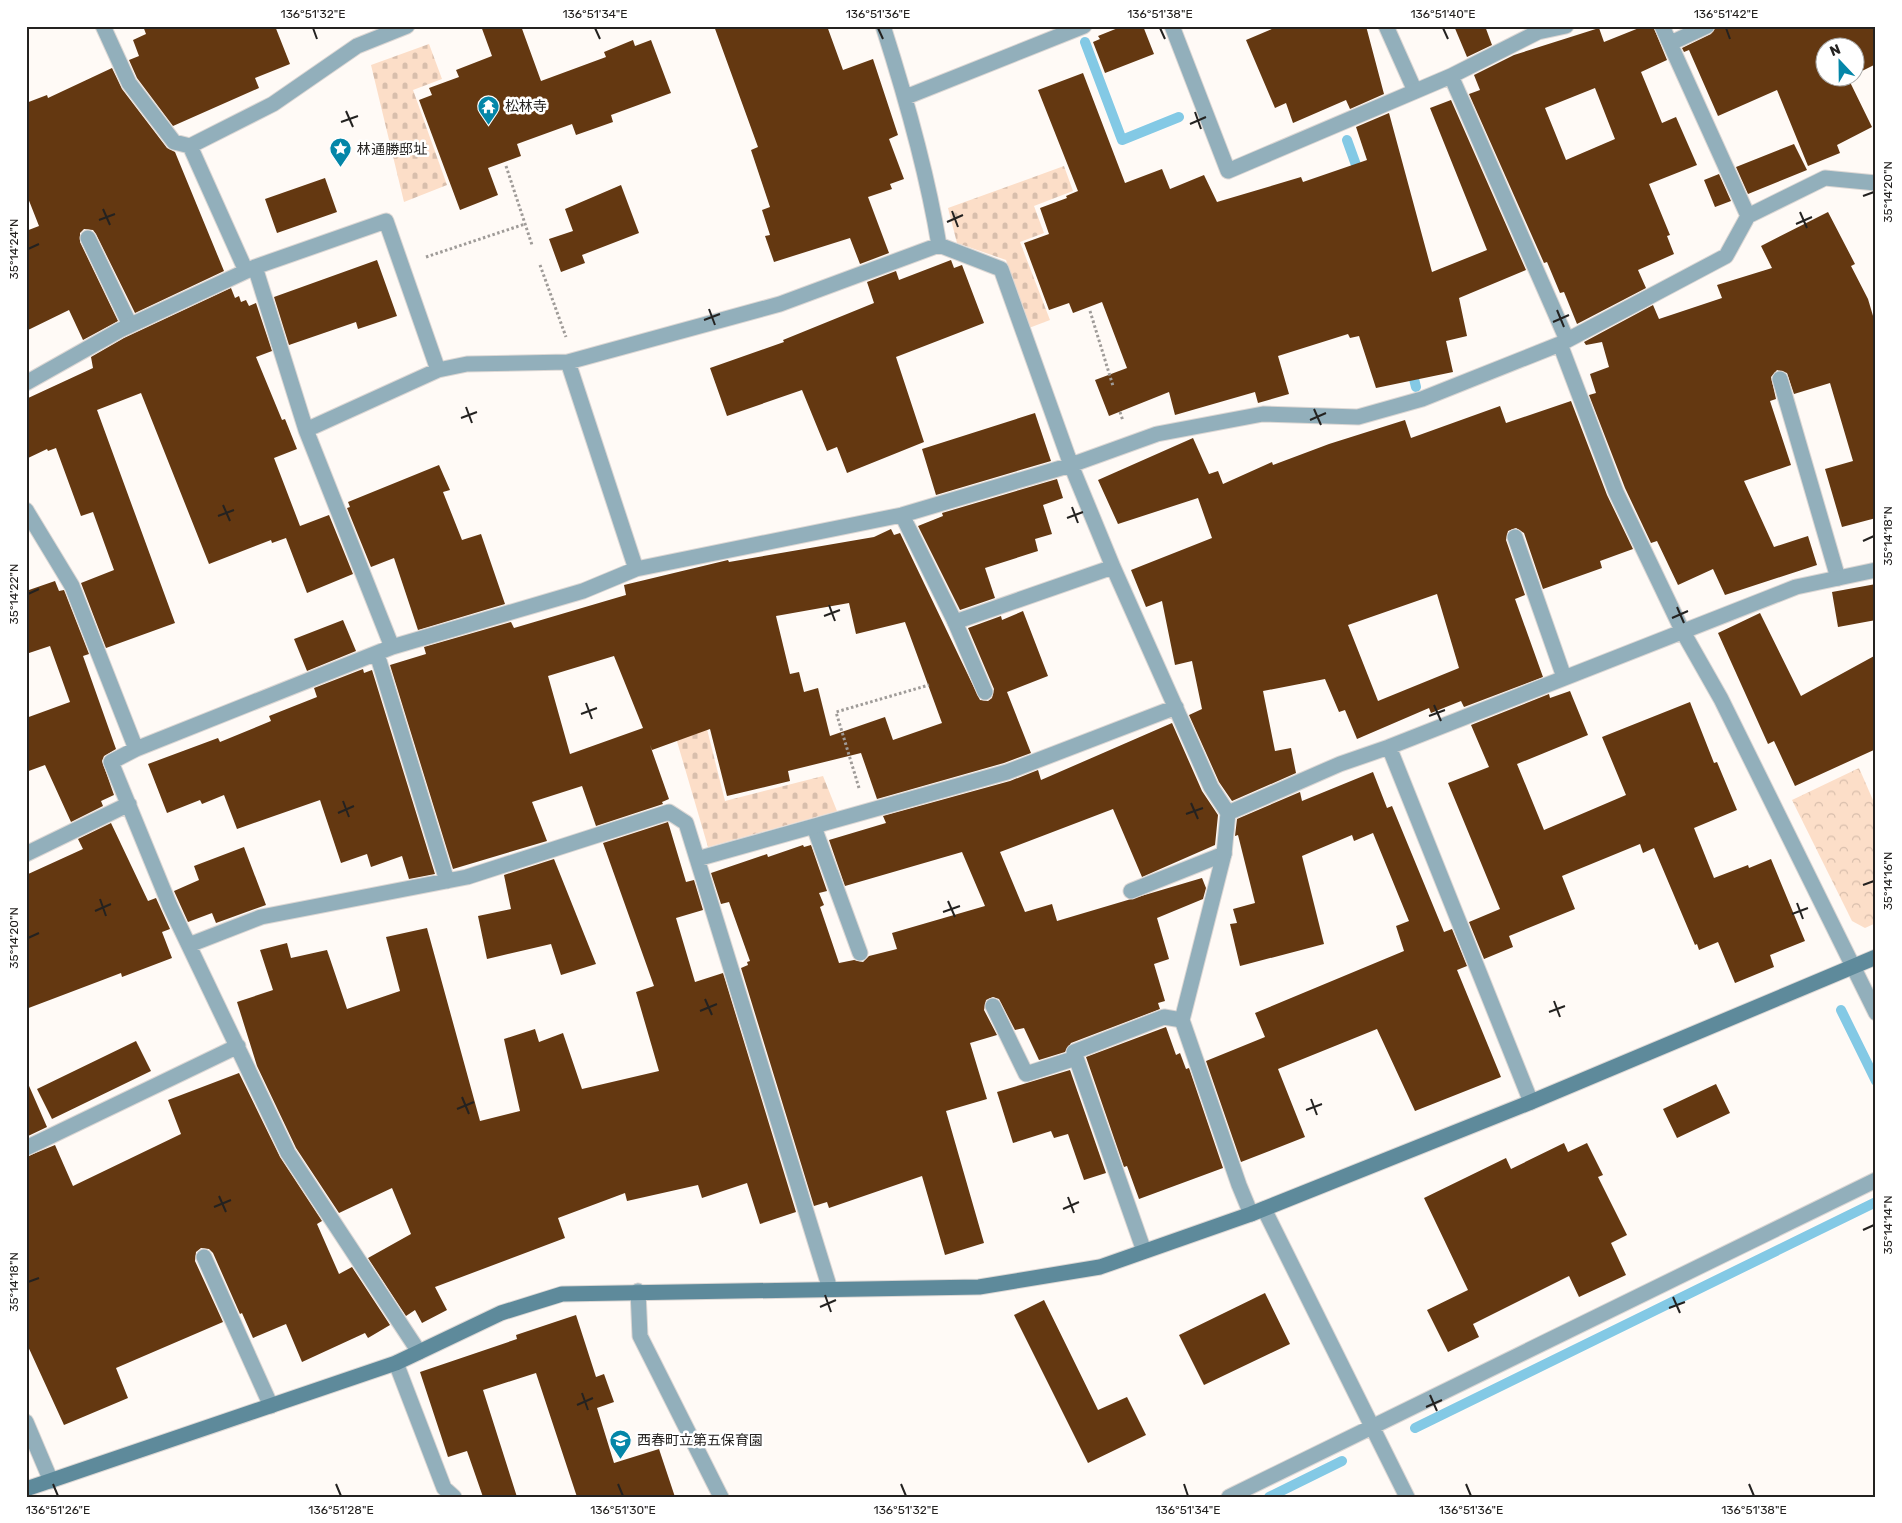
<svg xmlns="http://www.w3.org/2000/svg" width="1902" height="1523" viewBox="0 0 1902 1523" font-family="Rubik,'Noto Sans JP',sans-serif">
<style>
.cemetery{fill:url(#cemetery-stones)}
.park{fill:url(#park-crowns)}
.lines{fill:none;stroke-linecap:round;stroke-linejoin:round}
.stream{stroke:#83c9e5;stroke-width:10}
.building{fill:#643811;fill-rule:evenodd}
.lane-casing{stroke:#dcd7d4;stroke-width:17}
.street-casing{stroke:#dcd7d4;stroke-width:17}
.secondary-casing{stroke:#dcd7d4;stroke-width:17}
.path{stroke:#9f9b98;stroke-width:3;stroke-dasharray:2.5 2.5;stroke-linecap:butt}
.lane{stroke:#92afbb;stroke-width:15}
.street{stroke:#92afbb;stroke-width:15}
.secondary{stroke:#5e8a9b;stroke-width:15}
.ticks{fill:none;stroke:#242220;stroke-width:2}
.labels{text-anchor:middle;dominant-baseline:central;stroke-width:5;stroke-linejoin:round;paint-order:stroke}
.poi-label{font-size:14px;fill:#242220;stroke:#fff;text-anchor:start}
.neatline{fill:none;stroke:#242220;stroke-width:2}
.ticks-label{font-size:12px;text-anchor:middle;fill:#242220}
</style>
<defs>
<pattern id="cemetery-stones" width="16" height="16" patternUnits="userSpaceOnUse" patternTransform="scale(1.25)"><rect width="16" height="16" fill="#fcdec8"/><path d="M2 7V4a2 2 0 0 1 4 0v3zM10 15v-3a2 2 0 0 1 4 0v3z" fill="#d8beac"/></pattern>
<pattern id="park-crowns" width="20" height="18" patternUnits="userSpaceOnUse" patternTransform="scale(1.25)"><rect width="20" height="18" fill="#fcdec8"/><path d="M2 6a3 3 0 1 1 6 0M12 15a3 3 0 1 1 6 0" fill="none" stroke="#d8beac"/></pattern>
</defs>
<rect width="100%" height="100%" fill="#fffaf6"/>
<!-- cemetery -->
<path class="cemetery" d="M429,44L442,79L413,90L447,185L404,202L371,65Z
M1064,166L1073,191L1034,206L1044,233L1020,242L1050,320L1029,328L1006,260L957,243L948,208Z
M697,689L725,801L823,776L837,811L708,847L664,697Z"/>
<!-- park -->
<path class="park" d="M1859,768L1876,807V923L1865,928L1852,921L1792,800Z"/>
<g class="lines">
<!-- stream -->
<path class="stream" d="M1085,42L1122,140L1179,117
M1347,140L1360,176
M1411,367L1416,387
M1841,1010L1876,1081
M1415,1428L1876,1202
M1269,1497L1342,1461"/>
</g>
<!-- building -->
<path class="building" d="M143,26H275L290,64L255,78L259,88L173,126L137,78L129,60L139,56L133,40L146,34Z
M481,26H521L541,81L606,57L604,52L633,40L635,46L651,40L671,93L611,115L613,122L576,135L572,124L517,144L521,156L488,168L498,195L460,210L419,100L432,95L429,88L459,77L456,70L492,56Z
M714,26H827L843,70L873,59L898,135L889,139L904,179L890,184L892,189L868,197L889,253L860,264L850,238L774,262L765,236L770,235L762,210L770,207L751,150L758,147Z
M1123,26H1143L1154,54L1105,73L1093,42L1100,39L1098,36Z
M1279,26H1366L1384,94L1350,109L1346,100L1293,123L1286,103L1275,108L1246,40Z
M1454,26H1485L1492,45L1467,57Z
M1644,26H1653L1667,60L1641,72L1662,123L1676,117L1697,165L1649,184L1670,235L1667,236L1674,254L1638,270L1646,288L1577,324L1564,292L1560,293L1547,262L1544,263L1469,94L1480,90L1474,75L1514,55L1599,28L1604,42ZM1595,88L1615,139L1566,160L1545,108Z
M1716,26H1876V64L1854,75V48H1824V78H1850H1848L1872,127L1837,145L1840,153L1808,166L1777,90L1718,116L1689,50L1684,52L1682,48L1711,34Z
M112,68L122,89L167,148L175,152L224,271L135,313L96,234L93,230L84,229L80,233V242L118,321L83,340L69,310L26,331V231L39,226L26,193V103L47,95L48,98Z
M1083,73L1125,183L1162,169L1170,189L1204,175L1217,202L1301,177L1303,182L1367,160L1356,127L1389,113L1432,272L1487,250L1430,108L1451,100L1526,270L1459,298L1467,336L1446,341L1453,372L1376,388L1359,336L1350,338L1348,334L1278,356L1289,394L1258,403L1255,392L1175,415L1169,392L1109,416L1095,380L1127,368L1102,302L1073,313L1069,303L1049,310L1024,243L1049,234L1040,208L1067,198L1066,196L1078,191L1038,90Z
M1794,144L1807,170L1748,194L1736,167Z
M1719,174L1731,201L1715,207L1704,180Z
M325,178L337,212L277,233L265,199Z
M621,185L639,233L582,255L585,263L561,272L549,239L573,231L565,209Z
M1828,212L1855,264L1851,266L1868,299L1876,326V518L1842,527L1825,469L1853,461L1830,383L1794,394L1787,373L1777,370L1771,377L1776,399L1770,401L1791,465L1744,481L1774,547L1808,536L1817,565L1725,595L1713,569L1678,585L1657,541L1651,543L1625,488L1589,395L1596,393L1590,374L1609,367L1602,342L1586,345L1584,342L1653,305L1659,319L1722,298L1717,285L1772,268L1761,246Z
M377,260L397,316L358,329L356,322L289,345L274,297Z
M951,260L954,268L962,265L984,323L896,357L924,442L847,473L837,447L827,451L802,390L727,416L710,368L784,342L783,340L874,303L867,282L896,271L899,280Z
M231,288L235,298L239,296L241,302L246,300L249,306L256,303L272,351L256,357L282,420L285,419L297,449L274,458L300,526L329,515L353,574L307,593L286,538L272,543L271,540L209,564L141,393L97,410L175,623L106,648L81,583L114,570L93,512L81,516L56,448L48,451L47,449L26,459V399L93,368L91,357L124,338Z
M1571,401L1607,495L1633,549L1600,561L1602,568L1543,589L1524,533L1516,528L1508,531L1506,540L1525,595L1515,599L1543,677L1464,707L1461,701L1431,713L1429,708L1357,739L1345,710L1339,712L1325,679L1263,691L1275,751L1291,748L1296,773L1232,801L1219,782L1189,715L1202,709L1192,661L1175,665L1162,601L1146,607L1131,570L1212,538L1198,498L1118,524L1098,480L1193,438L1209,474L1218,471L1223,484L1272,462L1273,465L1329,444L1405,420L1411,438L1500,406L1506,423ZM1437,594L1459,668L1378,701L1348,625Z
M1035,413L1051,461L936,495L922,449Z
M439,465L450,490L443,492L462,540L481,534L505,604L418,630L394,558L371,567L347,508L350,507L348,502Z
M1057,479L1063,498L1043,505L1052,534L1035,539L1038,551L985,568L995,598L960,610L918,526L943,516L942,513Z
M891,529L894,535L900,533L980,700L988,701L992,698L994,689L968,628L1001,616L1002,620L1023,611L1048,676L1007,692L1031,753L1004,763L877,799L861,753L788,771L790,781L727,796L710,729L652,750L650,745L669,799L662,802L663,804L596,826L582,786L532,802L547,841L453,869L390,665L426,654L424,647L511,622L514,628L626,595L624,585L728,560L729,562L874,537ZM849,603L856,634L905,622L942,723L893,740L885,717L830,736L818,688L804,692L799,672L790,674L776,616ZM614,656L643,728L570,754L548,676Z
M55,581L59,591L64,590L89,654L83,656L116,749L104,756L102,761L114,795L101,801L103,806L71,822L45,765L26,772V718L70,702L50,646L26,654V591Z
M1876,584V620L1838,627L1832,592Z
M1760,613L1801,696L1876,655V749L1795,786L1774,741L1768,744L1718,633Z
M343,620L356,651L307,671L294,639Z
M363,669L364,673L372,670L435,874L409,879L402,856L371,867L367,854L341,863L320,800L237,829L224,795L202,804L200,800L167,813L148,764L218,738L220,742L271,721L269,716L317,697L314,688Z
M1570,691L1588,735L1517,764L1544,830L1626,795L1602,737L1690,702L1714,763L1717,762L1737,810L1694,828L1714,878L1748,865L1749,868L1771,859L1805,941L1770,955L1774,967L1735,983L1718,942L1699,950L1697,944L1695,945L1654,848L1643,853L1640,844L1562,876L1575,909L1509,936L1513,947L1484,959L1469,922L1500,909L1448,783L1489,767L1471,725L1549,694L1550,698Z
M1172,723L1202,791L1218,815L1215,845L1142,877L1113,809L1000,852L1025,912L1052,904L1057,921L1202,878L1206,888L1203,899L1157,918L1169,959L1154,964L1165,1001L1158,1003L1160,1009L1071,1043L1065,1052L1039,1060L1024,1028L1015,1030L999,999L993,997L986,1000L984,1010L997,1035L970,1043L987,1099L946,1111L984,1243L945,1255L922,1176L829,1208L827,1202L814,1206L741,968L748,965L747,962L750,961L729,902L721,904L711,873L767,854L768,857L803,845L804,847L811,845L827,891L819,893L824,905L820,907L839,963L854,960L863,962L869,956L897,949L892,933L985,906L962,852L845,886L829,840L886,823L883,816L1010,781L1038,770L1041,780Z
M1373,772L1387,808L1392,806L1444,932L1452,929L1467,966L1457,970L1501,1077L1415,1111L1377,1029L1278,1069L1305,1137L1241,1162L1206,1061L1265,1037L1255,1013L1404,951L1396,926L1409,921L1373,833L1354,841L1352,835L1302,856L1324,944L1240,966L1230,924L1237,923L1233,909L1255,903L1238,835L1235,836L1237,819L1300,792L1302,801Z
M668,822L686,882L694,880L703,910L676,918L695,982L723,973L796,1212L760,1224L747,1183L702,1198L698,1185L627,1201L625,1193L558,1218L565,1238L435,1287L447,1310L422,1323L415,1310L406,1316L368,1258L411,1234L392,1188L339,1213L296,1148L257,1066L237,1002L273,990L260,950L287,943L291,958L327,950L347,1009L400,991L386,937L427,928L480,1121L520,1111L504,1039L535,1029L539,1042L563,1033L582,1089L659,1071L636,992L654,986L603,843Z
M111,823L148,901L156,898L170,929L162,932L172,958L122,977L121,973L26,1009V875L83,849L78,839Z
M244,847L266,905L216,923L212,913L188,922L174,891L199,880L194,866Z
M554,859L596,964L561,975L551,944L487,959L478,916L511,909L504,875Z
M1166,1027L1176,1055L1180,1053L1186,1069L1189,1068L1223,1168L1139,1199L1127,1166L1124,1167L1086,1057Z
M136,1041L151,1071L52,1119L37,1089Z
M1070,1070L1106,1173L1084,1180L1068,1134L1054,1138L1051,1131L1013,1143L997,1092Z
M239,1073L280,1157L322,1221L317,1224L339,1274L352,1267L390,1325L368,1338L365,1333L302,1362L286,1324L253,1338L242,1313L240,1314L213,1253L209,1249L201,1248L196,1252L195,1261L223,1322L116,1368L128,1398L64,1425L26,1342V1157L55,1145L73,1186L181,1134L168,1100Z
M26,1079L47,1127L26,1137Z
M1716,1084L1730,1113L1677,1138L1663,1109Z
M1564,1143L1568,1152L1587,1143L1603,1175L1598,1177L1627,1235L1611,1243L1626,1275L1579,1297L1569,1276L1473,1324L1479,1337L1448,1352L1427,1310L1468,1290L1424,1198L1506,1158L1511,1169Z
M1265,1293L1290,1344L1204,1385L1179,1335Z
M1044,1300L1098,1410L1127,1397L1146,1435L1088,1463L1014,1315Z
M576,1315L596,1377L604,1374L614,1402L597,1408L614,1463L659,1449L675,1497H577L536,1373L483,1390L517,1497H483L467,1451L448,1457L420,1372L517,1339L516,1335Z"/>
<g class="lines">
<defs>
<path id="lane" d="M1386,26L1415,91
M88,238L130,325
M1780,379L1838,578
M1515,537L1564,677
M955,622L985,692
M814,827L860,953
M1131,891L1224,854
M993,1006L1026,1074L1076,1058
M1144,1251L1074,1052L1164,1017L1182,1020
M204,1257L271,1406"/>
<path id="street" d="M103,26L129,83L174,142L190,146L273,104L357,46L407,26
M883,26C906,98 927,171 939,245
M1172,26L1228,171L1451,76L1538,32L1566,26
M1662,26L1748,216
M1671,43L1707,26
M1451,76L1567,340
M906,97L1084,26
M190,146L246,271
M255,267L306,430L392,647
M1560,344L1616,492L1683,632L1721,699L1876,1013
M568,362L636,569
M26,383L120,330L255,267L386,221L438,370L467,364L568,362L780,304L939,245L1001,269L1071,465L1113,567L1211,787L1228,813L1224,854L1182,1020L1239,1185L1251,1214
M306,430L438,370
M26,510L72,586L136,749
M902,515L955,622L1113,567
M377,654L447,881
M1389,747L1531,1102
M1228,813L1340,764L1389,747L1796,587L1876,570
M26,854L129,804
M697,859L1007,772L1176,707
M189,945L261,917L467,877L669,812L686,823L830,1289
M26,1148L238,1046
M1264,1209L1407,1497
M638,1291L640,1336L721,1497
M419,1352L288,1153L170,906L111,762L136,749L392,647L583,591L636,569L902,515L1071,465L1157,434L1263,414L1358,417L1422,399L1560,344L1726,256L1748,216L1825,178L1876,183
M396,1363L444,1488L454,1497
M26,1422L51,1481
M1229,1497L1876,1180"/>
<path id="secondary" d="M26,1489L396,1363L501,1313L562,1294L979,1287L1100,1267L1251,1214L1531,1102L1876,957"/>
</defs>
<!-- lane casing -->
<use href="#lane" class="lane-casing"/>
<!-- street casing -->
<use href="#street" class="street-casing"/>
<!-- secondary casing -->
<use href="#secondary" class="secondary-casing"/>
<!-- path -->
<path class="path" d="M506,166L532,245
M426,257L525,224
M540,265L566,337
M1090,311L1113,386
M1120,412L1123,421
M859,788L836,712L929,685"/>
<!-- lane -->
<use href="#lane" class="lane"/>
<!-- street -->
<use href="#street" class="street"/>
<!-- secondary -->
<use href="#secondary" class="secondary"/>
</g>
<!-- ticks -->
<path class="ticks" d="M313,28L317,39M595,28L600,39M878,28L883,39M1160,28L1165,39M1443,28L1448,39M1726,28L1730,39M346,111L353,127M1195,112L1201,129M341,122L358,116M1190,124L1206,117M1863,196L1874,192M103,209L110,225M952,211L958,227M1800,212L1807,228M99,220L115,214M947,222L963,215M1796,224L1812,217M28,249L39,244M709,309L715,325M1557,310L1564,327M704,320L720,314M1553,322L1569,315M466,407L472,423M1314,409L1321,425M461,418L477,412M1310,420L1326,413M223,505L230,521M1072,507L1078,523M218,516L234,510M1067,518L1083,512M1863,541L1874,536M28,594L39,589M829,605L835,621M1677,607L1684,623M824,616L840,610M1672,618L1688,611M586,703L592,719M1434,705L1441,721M581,714L597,708M1429,716L1445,710M343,801L349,817M1191,803L1198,819M338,813L354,806M1186,814L1203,808M1863,885L1874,881M100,899L106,916M948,901L955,917M1797,903L1803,919M95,911L111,904M943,912L960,906M1792,914L1808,908M28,938L39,933M705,999L712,1015M1554,1001L1560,1017M700,1011L717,1004M1549,1012L1565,1006M462,1097L469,1114M1311,1099L1317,1115M457,1109L474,1102M1306,1110L1322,1104M219,1196L226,1212M1068,1197L1074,1213M214,1207L231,1200M1063,1209L1079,1202M1863,1230L1874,1225M28,1282L39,1278M825,1295L831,1312M1673,1297L1680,1313M820,1307L836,1300M1669,1308L1685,1302M582,1393L588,1410M1430,1395L1437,1411M577,1405L593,1398M1426,1407L1442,1400M53,1484L58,1496M336,1484L341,1496M618,1484L623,1496M901,1484L906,1496M1184,1484L1188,1496M1466,1484L1471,1496M1749,1484L1754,1496"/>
<!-- icons -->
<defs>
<symbol id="temple-pin" viewBox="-11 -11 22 30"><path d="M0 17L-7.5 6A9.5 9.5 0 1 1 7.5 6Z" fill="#0486a8" stroke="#fff"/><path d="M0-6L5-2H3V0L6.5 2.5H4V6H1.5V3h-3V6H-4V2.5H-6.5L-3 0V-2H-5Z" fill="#fff"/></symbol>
<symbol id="sight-pin" viewBox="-11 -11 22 30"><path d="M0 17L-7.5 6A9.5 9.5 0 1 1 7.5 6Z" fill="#0486a8" stroke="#fff"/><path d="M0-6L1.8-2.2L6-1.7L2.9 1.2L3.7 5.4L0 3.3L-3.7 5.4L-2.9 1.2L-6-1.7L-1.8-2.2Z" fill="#fff"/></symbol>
<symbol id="school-pin" viewBox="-11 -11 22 30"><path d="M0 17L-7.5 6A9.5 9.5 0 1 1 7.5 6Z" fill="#0486a8" stroke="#fff"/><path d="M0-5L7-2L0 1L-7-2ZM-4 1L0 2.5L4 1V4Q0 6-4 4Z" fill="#fff"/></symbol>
</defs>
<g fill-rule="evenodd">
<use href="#temple-pin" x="476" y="94" width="25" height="34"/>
<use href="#sight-pin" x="328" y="136" width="25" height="34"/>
<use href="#school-pin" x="608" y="1428" width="25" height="34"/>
</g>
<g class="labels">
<!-- poi labels -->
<g class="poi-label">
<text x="505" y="106">松林寺</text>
<text x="357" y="149">林通勝邸址</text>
<text x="637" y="1440">西春町立第五保育園</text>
</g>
</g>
<!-- border -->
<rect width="1902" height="1523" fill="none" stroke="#ffffff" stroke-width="55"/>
<!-- north arrow -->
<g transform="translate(1840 62) rotate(338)"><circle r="24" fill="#ffffff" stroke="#a7a7a6"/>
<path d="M0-4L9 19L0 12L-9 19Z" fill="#0486a8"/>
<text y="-8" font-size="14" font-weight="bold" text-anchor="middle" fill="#242220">N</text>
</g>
<rect x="28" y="28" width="1846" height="1468" class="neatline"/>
<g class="ticks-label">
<text x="313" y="18">136°51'32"E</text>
<text x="595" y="18">136°51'34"E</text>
<text x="878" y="18">136°51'36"E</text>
<text x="1160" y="18">136°51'38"E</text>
<text x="1443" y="18">136°51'40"E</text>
<text x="1726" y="18">136°51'42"E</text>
<text transform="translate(1888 192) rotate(-90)" y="4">35°14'20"N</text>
<text transform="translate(14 249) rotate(-90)" y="4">35°14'24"N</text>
<text transform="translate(1888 536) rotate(-90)" y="4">35°14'18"N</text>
<text transform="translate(14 594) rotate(-90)" y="4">35°14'22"N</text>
<text transform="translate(1888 881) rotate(-90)" y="4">35°14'16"N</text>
<text transform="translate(14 938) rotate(-90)" y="4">35°14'20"N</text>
<text transform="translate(1888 1225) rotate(-90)" y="4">35°14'14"N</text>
<text transform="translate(14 1282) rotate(-90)" y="4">35°14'18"N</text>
<text x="58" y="1514">136°51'26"E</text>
<text x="341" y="1514">136°51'28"E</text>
<text x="623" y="1514">136°51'30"E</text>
<text x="906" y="1514">136°51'32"E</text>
<text x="1188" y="1514">136°51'34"E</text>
<text x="1471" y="1514">136°51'36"E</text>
<text x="1754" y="1514">136°51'38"E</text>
</g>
</svg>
